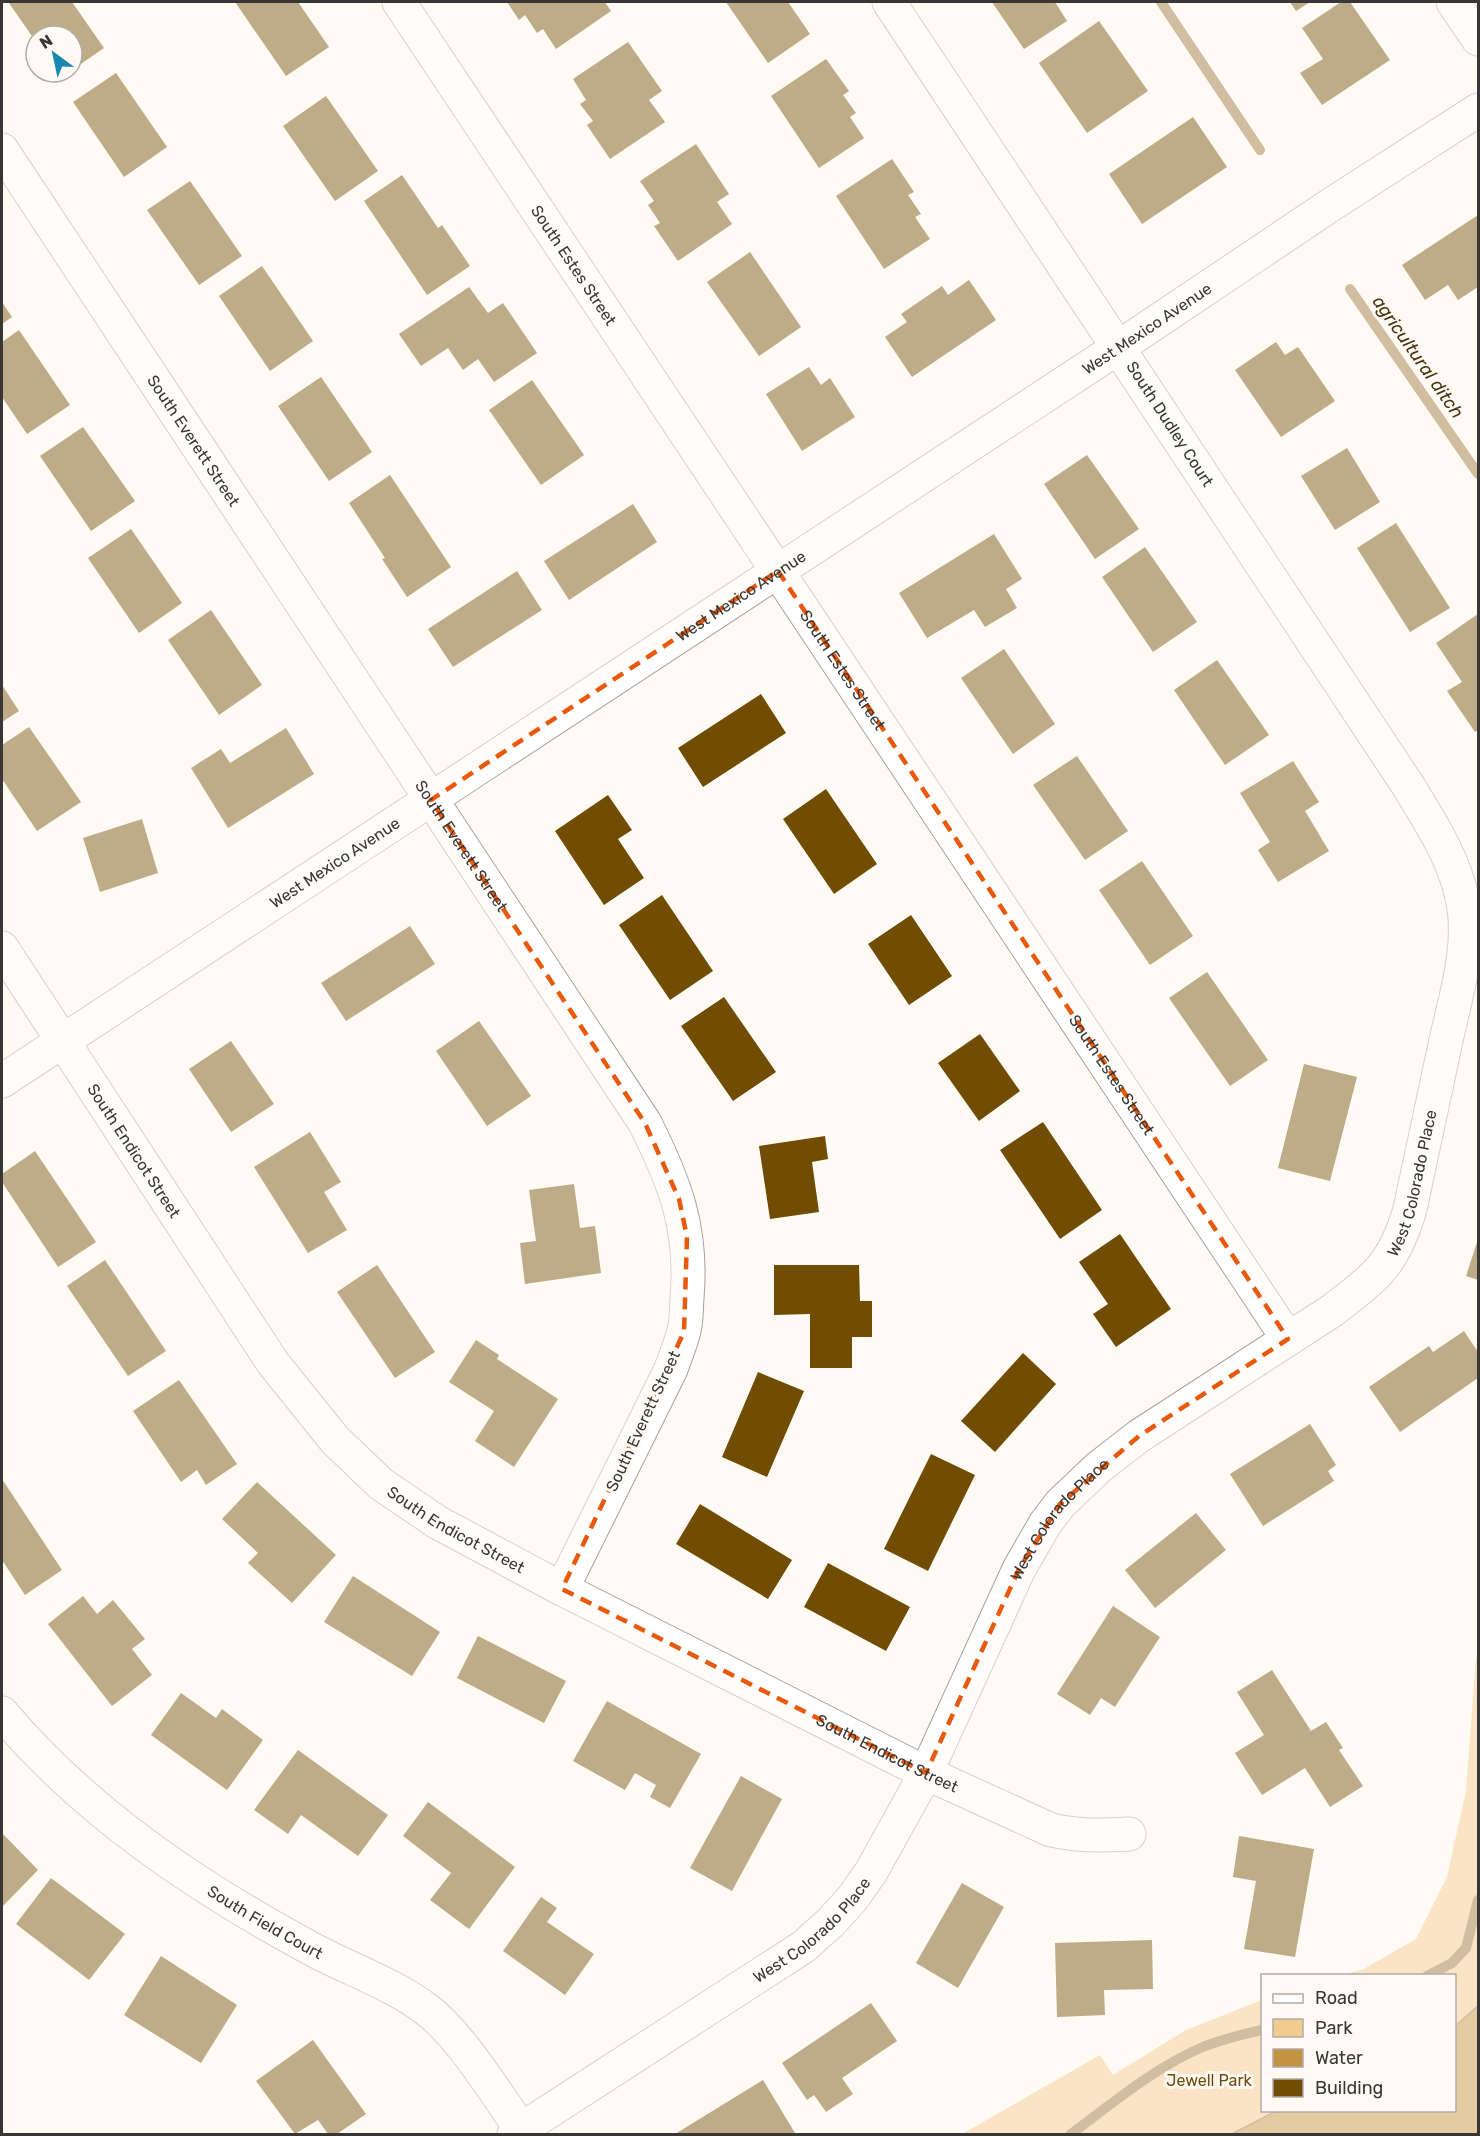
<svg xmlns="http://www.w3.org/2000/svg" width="1480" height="2136" viewBox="0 0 1480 2136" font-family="Rubik,sans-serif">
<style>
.green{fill:#f3ca8d}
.water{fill:#c49341;stroke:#9a773d;stroke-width:1.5}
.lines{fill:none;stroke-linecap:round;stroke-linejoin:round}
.stream{stroke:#9a773d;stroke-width:10}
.building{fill:#704d03}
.minor-casing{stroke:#a6a29c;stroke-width:35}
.minor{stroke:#fff;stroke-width:33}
.marked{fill:none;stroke:#e8590c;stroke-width:4.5;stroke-dasharray:12 8;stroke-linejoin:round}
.labels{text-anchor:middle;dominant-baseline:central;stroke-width:6;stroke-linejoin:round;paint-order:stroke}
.street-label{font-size:16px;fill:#393735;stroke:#fffaf4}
.park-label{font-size:16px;fill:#6d4c0b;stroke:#fffaf4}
.water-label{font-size:18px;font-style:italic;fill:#4a3512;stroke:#fffaf4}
</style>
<rect width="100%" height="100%" fill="#fffaf4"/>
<!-- green -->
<path class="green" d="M1476,1656L1478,1658V2134H962L1100,2055L1113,2075L1186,2030L1262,2000V2110H1454V1976L1342,1975L1364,1969L1416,1939L1447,1877L1466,1791Z"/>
<!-- water -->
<path class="water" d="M1478,2006V2134H1232L1276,2111L1454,2110L1455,2026Z"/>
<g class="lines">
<!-- stream -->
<path class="stream" d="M1161,2L1260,150
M1350,289L1478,474
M1427,1976L1452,1963L1466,1948L1478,1900
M1071,2134C1114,2102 1155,2067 1205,2046C1224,2039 1243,2034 1262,2030"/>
</g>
<!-- building -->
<path class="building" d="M12,2H72L104,48L72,70V36H36V42L9,3Z
M235,2H298L329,47L286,76Z
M507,2H605L611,11L556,49L543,29L537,33L525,15L519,20Z
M726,2H788L810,34L768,63Z
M992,2H1055L1067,21L1024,49Z
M1290,2H1310L1296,11Z
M1341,2H1350L1390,60L1322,105L1300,73L1323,59L1302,28Z
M1099,21L1148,91L1087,133L1039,63Z
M628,42L662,91L649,100L665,122L610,159L587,125L593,121L580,104L586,100L573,79Z
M826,59L849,91L843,95L856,113L850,117L864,138L819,168L771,96Z
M116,73L167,147L124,177L73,102Z
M326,96L378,171L335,201L283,126Z
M1193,117L1227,167L1142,224L1109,174Z
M696,144L729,194L717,202L732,224L678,261L654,226L660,223L648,205L654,201L640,181Z
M892,159L914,192L908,195L921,214L915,217L930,239L884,269L836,196Z
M402,175L438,228L442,225L470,266L427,295L364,201Z
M190,181L242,256L199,285L147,210Z
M1478,215V287L1458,300L1448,285L1425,300L1402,265Z
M750,252L801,327L759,356L707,282Z
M262,266L313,341L270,371L219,296Z
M969,280L996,320L912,377L885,337L907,322L901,314L942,286L948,295Z
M469,287L488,313L503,303L537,353L494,382L478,359L463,370L448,348L421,366L399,334Z
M2,302L12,317L2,324Z
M19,330L70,405L27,434L2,397V342Z
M1276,342L1285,355L1298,347L1335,401L1281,437L1235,370Z
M809,367L821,385L830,378L855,417L802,451L766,394Z
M321,377L372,452L329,481L278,406Z
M532,380L584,455L541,485L489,410Z
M83,427L135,501L91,531L40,456Z
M1347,448L1380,502L1335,530L1301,476Z
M1087,455L1139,529L1095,559L1044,484Z
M390,475L451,567L407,597L382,559L385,558L349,503Z
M633,504L657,542L569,600L544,561Z
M1396,523L1450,608L1410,632L1357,548Z
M131,529L182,603L139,633L88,558Z
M994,534L1022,579L1006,589L1017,608L985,627L974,610L927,638L899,593Z
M1145,547L1197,622L1153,652L1102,577Z
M517,571L542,610L453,667L428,629Z
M211,610L262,685L219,715L168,640Z
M1478,614V730L1475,732L1447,691L1462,682L1436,643Z
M1004,649L1055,724L1013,754L961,678Z
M1217,660L1269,735L1225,765L1174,690Z
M2,685L19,711L2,722Z
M761,694L786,733L703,787L678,748Z
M29,727L81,802L37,831L2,779V745Z
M286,728L314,774L228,828L191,768L221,749L230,763Z
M1077,756L1128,831L1085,860L1033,785Z
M1293,761L1319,802L1305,811L1329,851L1278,882L1258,850L1270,842L1240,793Z
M826,789L877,864L834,894L783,819Z
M608,795L632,830L618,839L644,878L604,905L555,831Z
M142,819L158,873L100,892L83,838Z
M1142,861L1193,936L1150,965L1099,890Z
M662,895L713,971L670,1000L619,925Z
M911,915L952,976L909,1005L868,944Z
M410,926L435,964L346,1021L321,983Z
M1207,972L1268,1060L1230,1086L1169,998Z
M724,997L776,1072L733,1101L681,1026Z
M479,1021L531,1096L487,1126L436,1051Z
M980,1034L1020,1091L979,1121L938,1063Z
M231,1041L274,1104L231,1132L189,1069Z
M1304,1064L1357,1077L1330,1181L1278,1168Z
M1043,1122L1102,1210L1060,1239L1000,1150Z
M310,1132L341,1182L324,1192L347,1230L308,1253L254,1167Z
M825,1136L828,1159L812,1162L819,1212L770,1219L759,1146Z
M35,1151L96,1242L58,1267L2,1182V1174Z
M574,1184L580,1228L595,1226L601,1273L525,1284L520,1243L536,1241L529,1190Z
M1120,1234L1171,1309L1116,1347L1093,1314L1108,1304L1079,1262Z
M1478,1239V1280L1466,1276Z
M105,1260L166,1351L128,1376L67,1286Z
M377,1265L435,1352L395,1378L337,1292Z
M774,1265H859L860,1301H872V1337H852V1368H810V1314L774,1315Z
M1464,1331L1478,1352V1378L1400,1432L1369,1387L1429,1346L1433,1352Z
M476,1340L499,1355L497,1359L558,1399L514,1467L475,1441L494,1411L449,1382Z
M1023,1353L1056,1384L995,1452L961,1421Z
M758,1372L804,1391L767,1477L722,1457Z
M179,1380L237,1464L206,1485L197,1470L181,1482L133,1411Z
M1310,1424L1336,1465L1328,1471L1334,1481L1263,1526L1230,1474Z
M931,1454L975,1475L928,1571L884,1549Z
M2,1479L62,1570L25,1595L2,1560Z
M257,1482L336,1555L292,1603L248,1563L258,1553L222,1519Z
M700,1504L792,1560L768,1599L676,1544Z
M1196,1513L1226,1550L1155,1608L1125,1570Z
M828,1563L910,1607L886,1651L804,1607Z
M353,1576L440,1632L412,1676L324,1622Z
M83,1596L97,1614L113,1600L145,1639L132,1649L152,1675L112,1706L48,1624Z
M1113,1606L1160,1637L1115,1707L1101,1698L1090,1715L1057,1694Z
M478,1636L566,1681L544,1723L457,1678Z
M1272,1670L1311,1731L1326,1722L1343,1748L1339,1750L1363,1786L1330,1807L1305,1768L1262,1795L1235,1753L1264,1735L1237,1692Z
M181,1693L216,1718L222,1709L263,1740L227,1790L151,1735Z
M607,1701L701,1754L670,1808L650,1797L656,1785L635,1773L625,1790L573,1761Z
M298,1750L388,1815L358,1856L301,1815L288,1834L254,1810Z
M741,1776L782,1799L732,1891L690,1868Z
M428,1802L515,1867L469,1929L430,1900L451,1873L403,1836Z
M2,1833L38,1870L2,1907Z
M1239,1836L1314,1849L1295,1957L1244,1949L1256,1881L1233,1877Z
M51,1878L125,1934L89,1980L16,1924Z
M962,1883L1004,1907L958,1988L916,1963Z
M541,1897L557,1908L547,1922L594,1954L565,1995L503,1951Z
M1152,1940L1153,1989L1104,1990L1105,2015L1057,2017L1055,1943Z
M161,1956L237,2005L201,2063L124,2015Z
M871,2003L897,2041L842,2078L853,2094L826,2112L814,2095L807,2100L782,2063Z
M313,2040L366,2114L337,2134H328L318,2120L295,2134L256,2081Z
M763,2080L795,2133L793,2134H675Z"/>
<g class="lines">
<defs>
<g id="minor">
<path id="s1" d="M399,2L1288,1339"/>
<path d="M1453,2L1478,39"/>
<path id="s2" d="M2,150L645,1123C675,1183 693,1229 687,1298C686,1310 687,1323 683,1334C680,1346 675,1357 671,1369L562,1589"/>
<path id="s3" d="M2,948L273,1363L335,1440L381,1484L437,1522L562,1589L926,1773L1051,1830C1077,1836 1103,1836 1129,1834"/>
<path id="s4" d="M2,1081L1119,347L1329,206L1478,110"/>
<path id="s5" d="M2,1713C85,1812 197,1887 310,1948C348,1969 392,1983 426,2009C460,2034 496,2094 522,2130"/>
<path id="s6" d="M514,2134L803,1947L830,1923L852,1899L871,1872L926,1773L1019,1569L1045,1524L1060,1504L1099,1467L1139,1436L1333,1310C1377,1276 1394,1264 1410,1209C1421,1155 1433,1100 1445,1045C1455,998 1473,945 1462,897C1453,856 1430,822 1409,787L889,2"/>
</g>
</defs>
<!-- minor casing -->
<use href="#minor" class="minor-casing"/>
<!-- minor -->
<use href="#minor" class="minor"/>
</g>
<!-- marked area -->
<path d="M0 0H1480V2136H0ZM778,571L1288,1339L1139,1436L1060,1504L1019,1569L926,1773L562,1589L684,1332L687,1237L679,1199L645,1123L431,800Z" fill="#fffaf4" fill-opacity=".55" fill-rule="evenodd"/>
<path class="marked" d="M778,571L1288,1339L1139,1436L1060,1504L1019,1569L926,1773L562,1589L684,1332L687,1237L679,1199L645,1123L431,800Z"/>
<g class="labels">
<!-- street labels -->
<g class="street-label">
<text stroke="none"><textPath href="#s1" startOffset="316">South Estes Street</textPath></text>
<text stroke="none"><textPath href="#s4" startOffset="1370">West Mexico Avenue</textPath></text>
<text transform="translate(1170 424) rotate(57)">South Dudley Court</text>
<text stroke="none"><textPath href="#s2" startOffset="348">South Everett Street</textPath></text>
<text stroke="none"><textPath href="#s4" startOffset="884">West Mexico Avenue</textPath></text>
<text stroke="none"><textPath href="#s1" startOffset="802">South Estes Street</textPath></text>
<text stroke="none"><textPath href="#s2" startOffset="834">South Everett Street</textPath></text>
<text stroke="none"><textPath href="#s4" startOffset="398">West Mexico Avenue</textPath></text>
<text stroke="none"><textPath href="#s1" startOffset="1288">South Estes Street</textPath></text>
<text stroke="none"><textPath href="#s3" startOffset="242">South Endicot Street</textPath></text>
<text stroke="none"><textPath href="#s6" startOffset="1352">West Colorado Place</textPath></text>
<text transform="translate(643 1421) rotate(-65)">South Everett Street</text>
<text stroke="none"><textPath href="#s6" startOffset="848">West Colorado Place</textPath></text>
<text stroke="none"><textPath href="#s3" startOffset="746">South Endicot Street</textPath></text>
<text stroke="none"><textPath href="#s3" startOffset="1232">South Endicot Street</textPath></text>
<text stroke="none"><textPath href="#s5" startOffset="338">South Field Court</textPath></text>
<text stroke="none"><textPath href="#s6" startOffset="362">West Colorado Place</textPath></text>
</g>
<!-- park labels -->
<g class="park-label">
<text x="1209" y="2080">Jewell Park</text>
</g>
<!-- water labels -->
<g class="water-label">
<text transform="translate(1418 357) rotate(55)">agricultural ditch</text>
</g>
</g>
<!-- border -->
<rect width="1480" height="2136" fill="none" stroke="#393735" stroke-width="6"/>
<!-- legend -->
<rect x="1261" y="1974" width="195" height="138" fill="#fffaf4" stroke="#b0aca8" stroke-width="1.5"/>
<rect x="1273" y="1994" width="30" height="9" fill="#ffffff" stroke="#b0aca8" stroke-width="1.5"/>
<text x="1315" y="2004" font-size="18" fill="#393735">Road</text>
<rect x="1273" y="2019" width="30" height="18" fill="#f3ca8d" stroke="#b0aca8" stroke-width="1.5"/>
<text x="1315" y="2034" font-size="18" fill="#393735">Park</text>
<rect x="1273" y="2049" width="30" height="18" fill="#c49341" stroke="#b0aca8" stroke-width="1.5"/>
<text x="1315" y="2064" font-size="18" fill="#393735">Water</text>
<rect x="1273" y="2079" width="30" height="18" fill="#704d03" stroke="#b0aca8" stroke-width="1.5"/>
<text x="1315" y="2094" font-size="18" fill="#393735">Building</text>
<!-- north arrow -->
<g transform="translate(54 54) rotate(327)"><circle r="28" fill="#fffaf4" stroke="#b0aca8" stroke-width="1.5"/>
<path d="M0-4.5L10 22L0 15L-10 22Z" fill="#1a89af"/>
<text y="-9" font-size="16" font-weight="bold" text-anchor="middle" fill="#393735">N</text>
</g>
</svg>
